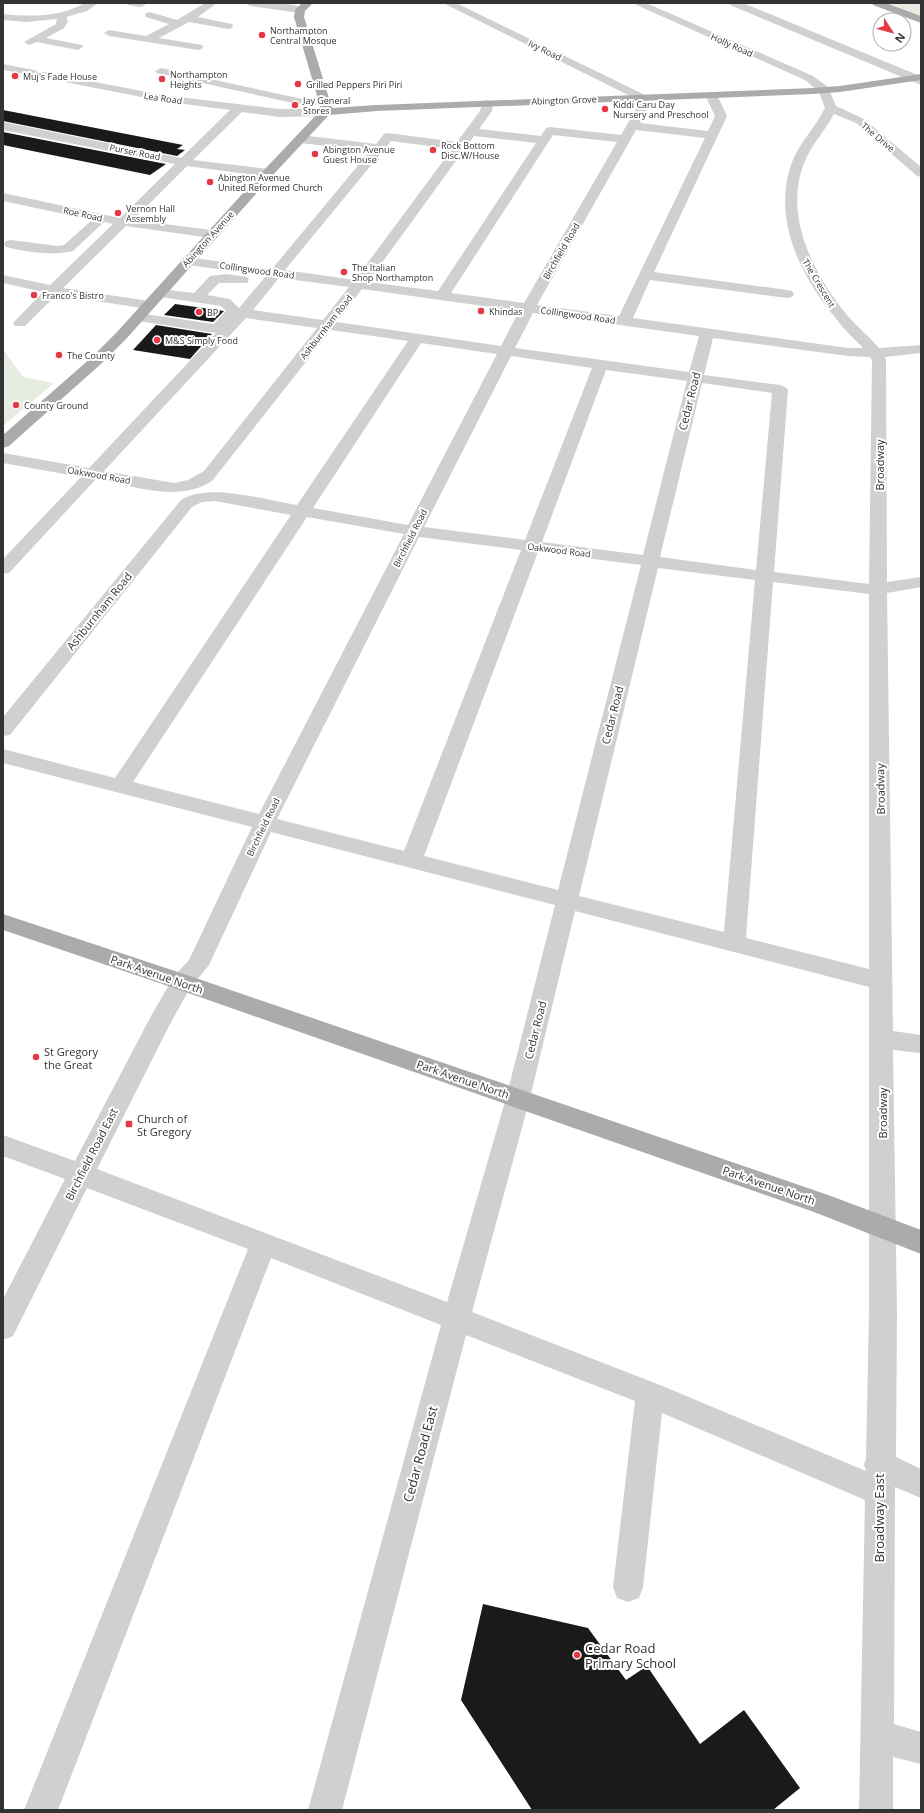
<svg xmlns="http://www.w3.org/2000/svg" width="924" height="1813" viewBox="0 0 924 1813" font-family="'Open Sans',sans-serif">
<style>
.green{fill:#e6ecdf}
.building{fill:#1a1a1a}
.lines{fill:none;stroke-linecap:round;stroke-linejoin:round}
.minor{fill:#d0d0d0;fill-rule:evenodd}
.major{fill:#ababab;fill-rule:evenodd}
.poi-dot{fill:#e63946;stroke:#fff;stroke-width:1.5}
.labels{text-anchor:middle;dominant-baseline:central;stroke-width:4;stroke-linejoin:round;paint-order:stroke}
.far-poi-label{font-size:9px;fill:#333;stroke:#fff;text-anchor:start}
.far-street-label{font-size:9px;fill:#333;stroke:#fff}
.street-label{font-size:11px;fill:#333;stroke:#fff}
.poi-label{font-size:11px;fill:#333;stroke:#fff;text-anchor:start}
.near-street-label{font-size:13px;fill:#333;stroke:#fff}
.near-poi-label{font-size:13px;fill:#333;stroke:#fff;text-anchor:start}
</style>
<rect width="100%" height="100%" fill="#fff"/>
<!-- green -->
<path class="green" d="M888,3H921V16Z
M3,349L23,377L54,383L3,426Z"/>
<!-- building -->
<path class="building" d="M3,110L183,145L177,149L185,150L177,156L3,121Z
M3,132L166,164L150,175L3,145Z
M175,304L224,311L213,322L164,315Z
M156,325L212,334L190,359L133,350Z
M483,1604L588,1628L626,1680L647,1666L700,1744L744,1710L800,1788L773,1810H532L461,1700Z"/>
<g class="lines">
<!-- minor -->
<path class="minor" d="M85,3H98L87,11L66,17L68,21L64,28L46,38L82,45L83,47L78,50L37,42L29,45L24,42L56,24L57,19L26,22L3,20V14C31,17 60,17 85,3Z
M127,3H145L146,4L141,7L128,5Z
M205,3H217L198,17L232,24L233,26L232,28L228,29L189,22L159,38L202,45L203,47L202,49L198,50L109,36L104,33L109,30L146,36L169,24L146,17L145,15L146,13L150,12L177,20Z
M245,3C257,3 297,1 305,10L300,13L250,6Z
M443,3H456L645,95C652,106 645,113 640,123L708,131L715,116L705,95L711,92L717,95L727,116L654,272L787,290L792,291L794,294L792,297L787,298L650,280L633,318L848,348H863C855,339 845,331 838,321C802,279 772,221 791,165C798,144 815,128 825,108L819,92L805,80L632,3H646L813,76L828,87L836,106L864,119L921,167V177L917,176L856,123L834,114C825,131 811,145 804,163C783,216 814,275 847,315C857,327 869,336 879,348L921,345V353L885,357L886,360L887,582L921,577V587L887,593L893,1031L921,1035V1053L893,1050L897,1312L896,1457L921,1469V1498L895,1487L894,1724L921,1732V1764L893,1757V1810H859L865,1500L662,1413L643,1587L639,1598L628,1602L617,1598L613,1587L635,1401L466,1335L342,1810H308L441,1325L271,1258L58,1810H24L248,1249L87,1188L13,1336L3,1340V1299L65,1179L3,1156V1135L75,1161L151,1016L174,976L189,960L252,827L3,763V749L115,778L291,515L215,501L202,502L192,507L10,735L3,736V717L181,500C209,482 265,500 297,505L408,341L331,330L212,481C179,503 133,486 96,479L9,573L3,574V559L81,477L3,463V453L89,468L216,333L138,321L133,320L131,317L133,314L138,313L214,324L226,311L221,306L160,297L155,296L153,293L155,290L160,289L194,293L210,276L227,274L247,277L249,280L247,283H219L207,295L230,299L239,308L266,276L188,265L183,264L181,261L183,258L188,257L272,269L370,151L300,143L296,142L294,139L296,136L300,135L376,144L384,134L388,133L457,142L480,111L483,101L487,100L493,103L492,111L479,129L541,136L546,128L550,127L621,135L637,107L636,99ZM636,130L705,138L619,316L537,305ZM553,135L617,142L524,303L451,293ZM474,136L536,143L438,291L368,282ZM391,141L452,149L355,280L285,270ZM279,278L349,287L323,320L253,310ZM362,289L519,311L501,346L337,322ZM533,313L699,336L689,372L515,348ZM246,318L317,328L204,471L188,480L174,483L104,471ZM713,338L848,356L870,357L872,360L869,584L774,572L788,390L785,387L780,385L704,375ZM421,343L497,354L408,525L313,508ZM511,356L592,368L525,540L424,527ZM606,370L687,381L643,555L542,542ZM702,383L772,393L756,570L660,557ZM307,517L404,534L259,814L133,782ZM419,537L521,550L404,851L277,819ZM538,552L641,565L558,890L424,856ZM658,568L755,580L724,932L579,896ZM773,582L869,594V969L746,938ZM271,832L555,905L506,1098L447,1302L97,1169L169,1026L190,988L209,965ZM575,911L869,987V1312L866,1459L864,1464L866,1471L660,1385L472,1312L530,1098Z
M729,3H743L920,76L921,85L730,5Z
M3,64L162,95L279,109L326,108L332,112L326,116L279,117L242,112L193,160L268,169L272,170L274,173L272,176L268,177L187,166L133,220L211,230L216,231L218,234L216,237L211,238L126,226L63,288L149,301L154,302L156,305L154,308L149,309L56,295L25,326H15L13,323L43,292L3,283V275L50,285L113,224L104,222L73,251C52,256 27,252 6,247L4,244L6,241L11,240L58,246L64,245L92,220L3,201V193L120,218L175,164L3,130V122L181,158L230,110L162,101L3,70Z
M161,68L311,101L317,104L311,107L157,73L155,71Z"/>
<!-- major -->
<path class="major" d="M302,3H313L305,11L304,17L332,108L377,105L813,88L840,86L921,74V80L840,92L813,94L377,111L329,115L272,176L127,338L102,363L9,446L3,448V435L92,357L117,332L264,170L320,111V106L294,17L295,10Z
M872,3H886L921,16V23L873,5Z
M3,914L190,976L831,1196L921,1230V1254L814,1212L174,988L3,930Z"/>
</g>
<!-- markers -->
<g class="poi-dot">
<circle cx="262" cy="35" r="4"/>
<circle cx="15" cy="76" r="4"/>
<circle cx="162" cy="79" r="4"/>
<circle cx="298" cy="84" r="4"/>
<circle cx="295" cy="105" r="4"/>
<circle cx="605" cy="109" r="4"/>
<circle cx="433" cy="150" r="4"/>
<circle cx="315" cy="154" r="4"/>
<circle cx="210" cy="182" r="4"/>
<circle cx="118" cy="213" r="4"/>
<circle cx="344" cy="272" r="4"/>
<circle cx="34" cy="295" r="4"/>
<circle cx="481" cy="311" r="4"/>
<circle cx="199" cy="312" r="4"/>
<circle cx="157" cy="340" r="4"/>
<circle cx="59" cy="355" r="4"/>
<circle cx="16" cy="405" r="4"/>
<circle cx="36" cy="1057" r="4"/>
<rect x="125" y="1120" width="8" height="8" rx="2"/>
<circle cx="577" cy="1655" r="4"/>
</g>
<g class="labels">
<!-- far-poi labels -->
<g class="far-poi-label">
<text x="270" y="30">Northampton<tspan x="270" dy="10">Central Mosque</tspan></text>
<text x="170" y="74">Northampton<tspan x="170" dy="10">Heights</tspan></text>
<text x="23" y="76">Muj's Fade House</text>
<text x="306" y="84">Grilled Peppers Piri Piri</text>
<text x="303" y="100">Jay General<tspan x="303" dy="10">Stores</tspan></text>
<text x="613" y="104">Kiddi Caru Day<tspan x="613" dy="10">Nursery and Preschool</tspan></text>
<text x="441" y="145">Rock Bottom<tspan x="441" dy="10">Disc.W/House</tspan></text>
<text x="323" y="149">Abington Avenue<tspan x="323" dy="10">Guest House</tspan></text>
<text x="218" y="177">Abington Avenue<tspan x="218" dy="10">United Reformed Church</tspan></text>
<text x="126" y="208">Vernon Hall<tspan x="126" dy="10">Assembly</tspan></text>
<text x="352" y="267">The Italian<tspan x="352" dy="10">Shop Northampton</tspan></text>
<text x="42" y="295">Franco's Bistro</text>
<text x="489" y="311">Khindas</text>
<text x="207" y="312">BP</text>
<text x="165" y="340">M&amp;S Simply Food</text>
<text x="67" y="355">The County</text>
<text x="24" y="405">County Ground</text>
</g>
<!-- far-street labels -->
<g class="far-street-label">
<text transform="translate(732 45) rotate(24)">Holly Road</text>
<text transform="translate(545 50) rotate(26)">Ivy Road</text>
<text transform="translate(163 98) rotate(8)">Lea Road</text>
<text transform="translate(564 100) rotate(-2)">Abington Grove</text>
<text transform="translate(878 137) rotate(40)">The Drive</text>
<text transform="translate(135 152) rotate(11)">Purser Road</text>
<text transform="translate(83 214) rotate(12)">Roe Road</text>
<text transform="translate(208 239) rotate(-48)">Abington Avenue</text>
<text transform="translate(561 251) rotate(-60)">Birchfield Road</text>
<text transform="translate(257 270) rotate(8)">Collingwood Road</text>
<text transform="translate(819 283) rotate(59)">The Crescent</text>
<text transform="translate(578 315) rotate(8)">Collingwood Road</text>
<text transform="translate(326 327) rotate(-52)">Ashburnham Road</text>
<text transform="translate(99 475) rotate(10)">Oakwood Road</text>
<text transform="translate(410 538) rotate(-63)">Birchfield Road</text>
<text transform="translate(559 550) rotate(7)">Oakwood Road</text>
<text transform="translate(263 827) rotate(-64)">Birchfield Road</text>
</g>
<!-- street labels -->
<g class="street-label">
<text transform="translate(689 401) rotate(-76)">Cedar Road</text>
<text transform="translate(879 465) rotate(-90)">Broadway</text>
<text transform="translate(99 611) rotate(-51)">Ashburnham Road</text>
<text transform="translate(612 715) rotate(-76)">Cedar Road</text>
<text transform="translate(880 789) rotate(-91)">Broadway</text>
<text transform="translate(157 974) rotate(19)">Park Avenue North</text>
<text transform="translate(535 1030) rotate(-76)">Cedar Road</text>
<text transform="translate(463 1079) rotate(19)">Park Avenue North</text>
<text transform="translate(882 1113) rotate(-90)">Broadway</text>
<text transform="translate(91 1154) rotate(-63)">Birchfield Road East</text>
<text transform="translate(769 1185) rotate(19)">Park Avenue North</text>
</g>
<!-- poi labels -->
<g class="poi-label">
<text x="44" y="1051">St Gregory<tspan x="44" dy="13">the Great</tspan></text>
<text x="137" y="1118">Church of<tspan x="137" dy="13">St Gregory</tspan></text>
</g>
<!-- near-street labels -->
<g class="near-street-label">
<text transform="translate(420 1454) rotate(-75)">Cedar Road East</text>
<text transform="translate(879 1518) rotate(-90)">Broadway East</text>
</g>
<!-- near-poi labels -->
<g class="near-poi-label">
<text x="585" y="1648">Cedar Road<tspan x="585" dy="15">Primary School</tspan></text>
</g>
</g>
<!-- border -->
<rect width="924" height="1813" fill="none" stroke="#333333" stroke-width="8"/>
<!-- north arrow -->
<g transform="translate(892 32) rotate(126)"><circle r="19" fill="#ffffff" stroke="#adadad"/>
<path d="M0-3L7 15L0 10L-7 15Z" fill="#e63946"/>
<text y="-6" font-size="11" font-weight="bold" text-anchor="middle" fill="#333333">N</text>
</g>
</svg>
